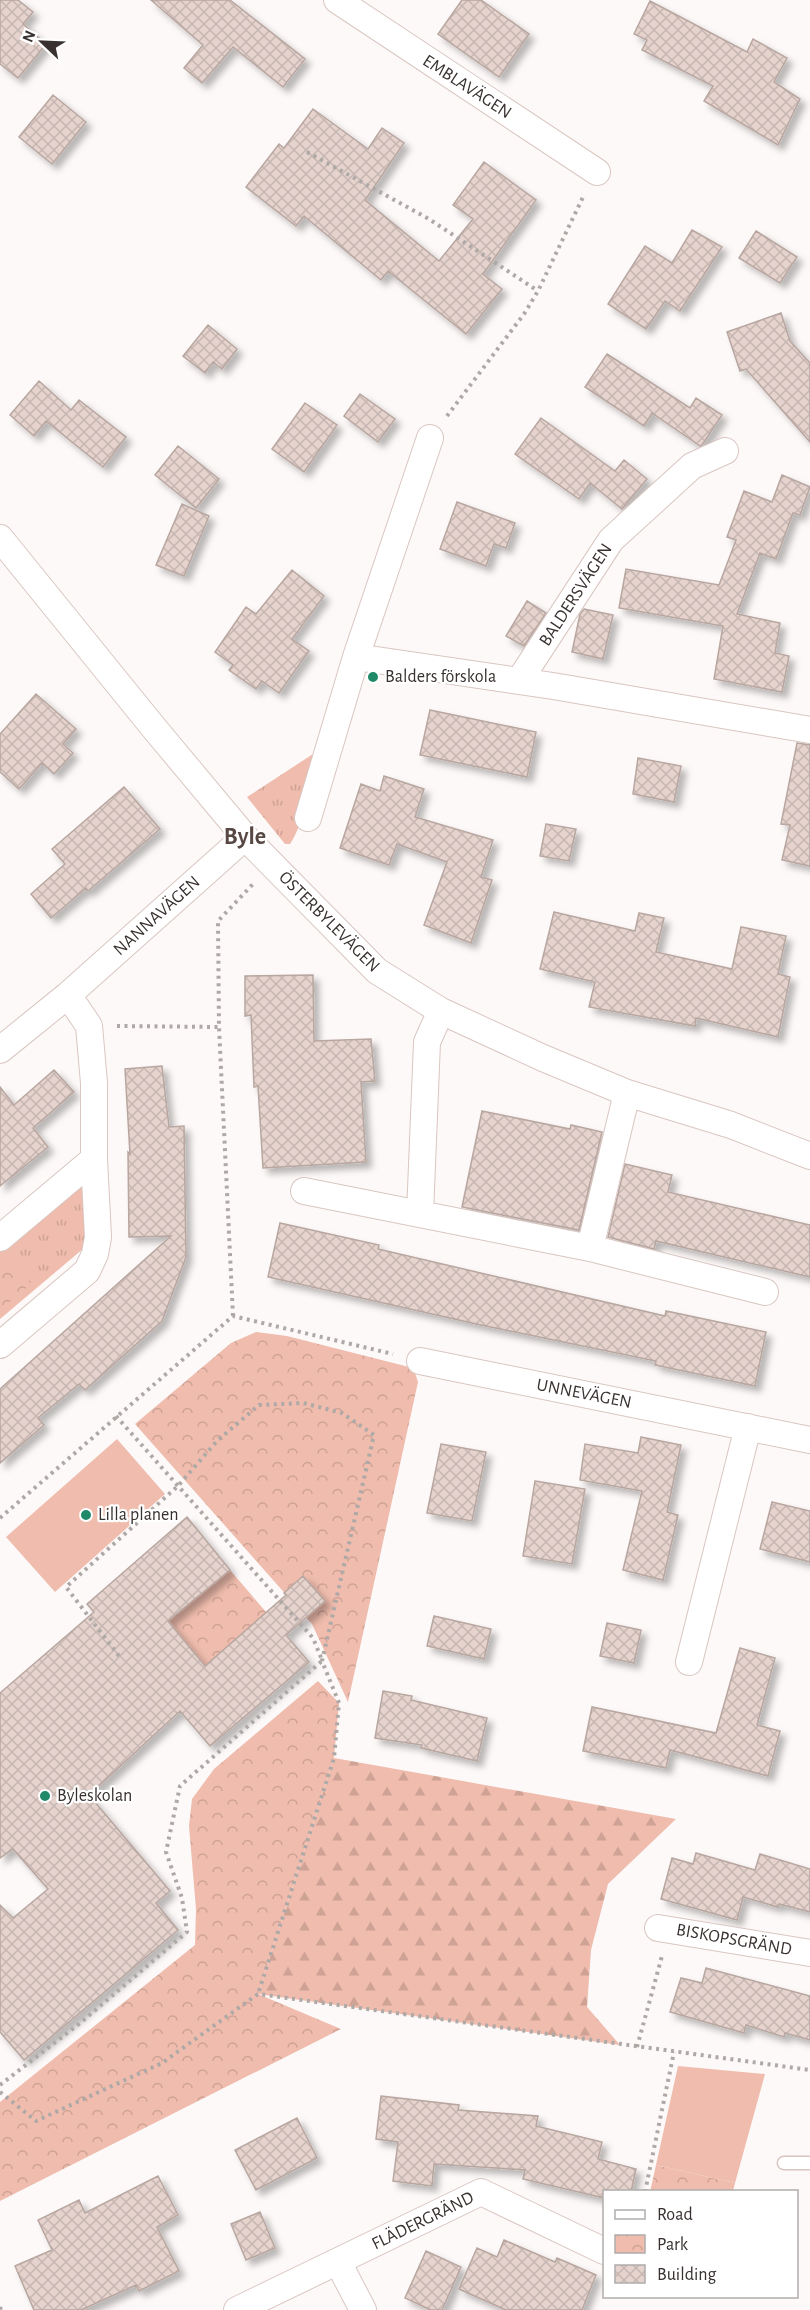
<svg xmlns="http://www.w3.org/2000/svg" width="810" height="2310" viewBox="0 0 810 2310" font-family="'Alegreya Sans',sans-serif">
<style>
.grass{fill:url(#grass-tufts)}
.forest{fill:url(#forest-firs)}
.park{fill:url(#park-crowns)}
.garden{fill:#efbcad}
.building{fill:url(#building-cross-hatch);stroke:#b8a6a0;stroke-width:1.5;filter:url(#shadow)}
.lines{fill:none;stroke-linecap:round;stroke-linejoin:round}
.lane-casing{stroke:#d9c6c1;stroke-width:15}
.street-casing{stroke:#d9c6c1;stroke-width:28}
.path{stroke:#aea9a7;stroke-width:4;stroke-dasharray:3 4.5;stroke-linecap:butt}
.lane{stroke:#fff;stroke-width:12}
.street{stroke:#fff;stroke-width:26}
.poi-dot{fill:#208a68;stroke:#fff;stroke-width:2}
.labels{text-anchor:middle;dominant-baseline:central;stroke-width:4.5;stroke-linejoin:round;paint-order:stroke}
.street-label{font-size:18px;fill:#38312f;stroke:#fff}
.poi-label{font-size:18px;fill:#38312f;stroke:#fff;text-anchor:start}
.district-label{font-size:24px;font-weight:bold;fill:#574844;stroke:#fff}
</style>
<defs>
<pattern id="grass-tufts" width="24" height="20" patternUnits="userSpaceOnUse" patternTransform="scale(1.5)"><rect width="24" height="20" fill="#efbcad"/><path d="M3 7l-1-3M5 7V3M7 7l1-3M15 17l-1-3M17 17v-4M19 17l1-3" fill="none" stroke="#cea295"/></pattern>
<pattern id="forest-firs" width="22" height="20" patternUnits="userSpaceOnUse" patternTransform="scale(1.5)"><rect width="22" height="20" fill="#efbcad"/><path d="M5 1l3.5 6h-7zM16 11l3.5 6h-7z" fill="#cea295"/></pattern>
<pattern id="park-crowns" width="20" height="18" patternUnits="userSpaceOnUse" patternTransform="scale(1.5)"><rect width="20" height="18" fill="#efbcad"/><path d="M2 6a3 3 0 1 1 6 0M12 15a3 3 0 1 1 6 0" fill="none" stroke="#cea295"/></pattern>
<pattern id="building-cross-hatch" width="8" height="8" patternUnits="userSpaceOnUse" patternTransform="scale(1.5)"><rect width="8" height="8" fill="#e6d3ce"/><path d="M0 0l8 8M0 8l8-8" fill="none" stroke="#c6b6b1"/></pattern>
<filter id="shadow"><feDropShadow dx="5.5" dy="5.5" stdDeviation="3" flood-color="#0004"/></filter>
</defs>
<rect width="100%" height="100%" fill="#fdf9f8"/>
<!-- grass -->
<path class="grass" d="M313,754C311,779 305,823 290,844H285L247,797Z
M69,1180L96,1187L84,1248L0,1319V1238Z"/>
<!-- forest -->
<path class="forest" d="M334,1758L676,1819L608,1884L591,1950L587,2007L620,2045L258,1994Z"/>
<!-- park -->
<path class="park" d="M8,1256L31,1284L0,1310V1263Z
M256,1332L287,1336L409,1367L415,1373L418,1382L348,1702L312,1624L135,1424L231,1343Z
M230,1570L266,1612L208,1670L165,1617L199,1596Z
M318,1681L339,1703L334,1758L258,1994L341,2029L0,2201V2102L195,1945L196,1909L189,1826L192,1799L214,1769Z
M656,2165L735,2183L733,2191L650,2192Z"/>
<!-- garden -->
<path class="garden" d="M117,1439L165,1494L55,1592L6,1537Z
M678,2066L765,2074L735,2183L656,2165Z"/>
<!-- building -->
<path class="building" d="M0,0H18L33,12L23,24L46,44L18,78L0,64Z
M151,0H230L305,59L283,87L233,47L202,83L184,68L203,45Z
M462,0H481L529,34L499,77L438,34Z
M650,1L747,52L753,39L787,58L774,82L800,99L778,145L704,101L713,86L642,50L647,40L634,34Z
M53,95L86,122L52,164L19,137Z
M313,109L368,149L382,128L404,143L365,200L439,261L473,219L453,205L484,162L536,200L483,274L502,289L466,334L388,271L381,280L304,216L296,226L246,187L279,144L284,148Z
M692,230L722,247L680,311L665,301L646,329L608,304L645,246L672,263Z
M756,231L797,257L780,283L739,258Z
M781,313L790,341L810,363V442L746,369L740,371L727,332Z
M208,325L237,349L222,369L213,362L205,373L183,356Z
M607,354L690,408L696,398L722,415L702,445L700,446L652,413L644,426L585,387Z
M39,381L71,410L79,400L126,437L103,467L46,421L34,436L10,415Z
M360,394L395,419L378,442L344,416Z
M305,403L337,425L304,472L272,449Z
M541,418L615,471L624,460L647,479L622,509L590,483L579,499L515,454Z
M178,446L219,479L196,508L155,475Z
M782,475L810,487L800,515L793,513L776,559L760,553L737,614L780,623L775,653L789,656L782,692L714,679L723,626L619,608L626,569L719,585L736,540L727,537L744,491L772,502Z
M457,502L515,523L506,548L494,544L486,566L440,549Z
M182,504L209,516L184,576L156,565Z
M292,570L324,596L292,639L309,651L279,693L262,681L256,689L229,670L233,665L215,652L246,607L256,614Z
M527,601L546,613L524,646L506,636Z
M584,609L613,615L603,659L572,652L580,614Z
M36,694L76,729L63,744L73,753L54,774L42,763L19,789L0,772V734Z
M430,710L536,732L527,777L420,755Z
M797,743L810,745V866L782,860L790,825L781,824Z
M638,758L681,766L674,802L633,794Z
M384,776L424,789L415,817L493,840L481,877L492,880L471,943L424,925L447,862L397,844L389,865L340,848L361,784L380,791Z
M124,787L160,829L88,891L86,888L51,918L31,894L65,864L52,849Z
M546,824L576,829L569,861L540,856Z
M554,912L635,931L639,913L664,918L656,952L732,969L741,927L786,936L778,974L790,977L778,1037L696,1018L695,1026L589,1007L595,982L540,969Z
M313,975L314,1041L371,1039L375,1081L361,1082L366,1162L263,1168L258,1086L254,1087L251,1015L245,1016V976Z
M162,1066L169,1127L184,1126L186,1257L162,1321L85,1390L79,1384L38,1418L44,1425L0,1463V1389L171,1236L129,1237L128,1152L130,1154L125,1069Z
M54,1070L74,1092L33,1128L48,1147L0,1186V1087L14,1105Z
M482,1111L570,1129L571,1125L602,1132L579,1230L462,1207Z
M625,1164L672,1175L668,1192L810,1225V1277L656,1241L654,1249L608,1237Z
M280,1223L379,1245L378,1249L665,1316L666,1311L766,1332L755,1386L655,1365L656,1361L481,1325L268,1277Z
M641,1437L681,1445L667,1512L678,1515L663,1580L623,1570L642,1491L580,1480L585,1444L638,1453Z
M441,1444L486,1452L472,1521L427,1513Z
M535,1481L585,1489L572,1564L523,1556Z
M772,1502L810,1511V1562L760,1549Z
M187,1517L230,1570L168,1621L205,1666L286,1595L284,1593L303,1576L325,1601L286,1635L309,1662L210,1746L180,1711L89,1795L170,1891L156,1903L178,1930L24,2060L0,2032V1905L13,1918L48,1889L13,1849L0,1858V1693L94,1612L87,1604Z
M434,1616L491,1629L484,1659L427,1646Z
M607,1623L641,1630L634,1663L600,1656Z
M740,1648L775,1658L757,1725L780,1731L768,1776L670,1750L666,1768L583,1751L592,1707L716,1733Z
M383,1691L412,1696L411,1700L487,1718L477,1761L421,1748L422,1745L375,1738Z
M696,1853L755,1870L760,1854L810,1869V1912L779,1904L778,1907L743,1897L737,1920L661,1899L672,1858L693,1864Z
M706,1968L810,1996V2040L785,2033L784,2037L746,2025L744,2033L670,2012L681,1978L702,1983Z
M381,2096L459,2105L458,2110L538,2116L536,2126L602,2142L598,2159L636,2169L631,2192H604V2198L523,2179L525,2170L434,2164L432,2186L393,2181L398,2142L376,2139Z
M297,2118L317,2158L256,2190L235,2150Z
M158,2176L178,2215L157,2227L179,2271L139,2291L136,2285L81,2310H34L15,2266L52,2250L38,2220L79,2200L85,2213Z
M260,2212L275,2248L246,2260L231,2224Z
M504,2240L555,2262L557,2258L596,2275L582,2310H506L459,2289L477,2248L497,2257Z
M426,2251L461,2267L442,2310H431L405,2298Z"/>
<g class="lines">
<defs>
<path id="lane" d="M784,2163H810"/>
<path id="street" d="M337,0L597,172
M430,438L356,657L553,686L810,730
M0,538L154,728L245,837L377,971L441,1011L543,1058L627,1093L731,1125L810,1156
M519,681L611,540L692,466L725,451
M308,818L356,657
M0,1050L68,995L245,837
M627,1093L590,1248L765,1292
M304,1191L590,1248
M420,1214L427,1042L441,1011
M0,1238L94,1159
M0,1345L87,1271L95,1254L98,1237L94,1159V1083L89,1026L68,995
M420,1361L810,1440
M689,1662L748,1427
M658,1928L810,1953
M338,2262L363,2310
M237,2310L481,2192L604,2251"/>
</defs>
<!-- lane casing -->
<use href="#lane" class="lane-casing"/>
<!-- street casing -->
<use href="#street" class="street-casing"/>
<!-- path -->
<path class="path" d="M307,152L429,219L538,291
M447,416L524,314L538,291L583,197
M117,1026L219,1027
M233,1316L219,1027L218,921L253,884
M116,1416L313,1638L322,1660
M0,1518L233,1316L393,1354
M119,1656L66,1587L178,1486L217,1441L259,1405L303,1403L342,1413L374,1435L322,1661L339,1703L334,1758L258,1994
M637,2047L662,1956
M0,2085L79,2024L187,1932L182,1898L166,1852L180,1786L322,1661
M0,2092L36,2121L162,2063L258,1994L810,2070
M645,2192L674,2052
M0,2307L1,2310"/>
<!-- lane -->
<use href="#lane" class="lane"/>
<!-- street -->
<use href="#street" class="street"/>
</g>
<!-- markers -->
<g class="poi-dot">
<circle cx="373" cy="677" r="6"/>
<circle cx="86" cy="1515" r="6"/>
<circle cx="45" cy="1796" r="6"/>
</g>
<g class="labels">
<!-- street labels -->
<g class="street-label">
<text transform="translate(467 87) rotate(33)">EMBLAVÄGEN</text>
<text transform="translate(576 595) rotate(-57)">BALDERSVÄGEN</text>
<text transform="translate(157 916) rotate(-42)">NANNAVÄGEN</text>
<text transform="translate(329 922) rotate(45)">ÖSTERBYLEVÄGEN</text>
<text transform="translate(584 1394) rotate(11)">UNNEVÄGEN</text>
<text transform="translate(734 1940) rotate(10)">BISKOPSGRÄND</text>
<text transform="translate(423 2221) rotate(-26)">FLÄDERGRÄND</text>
</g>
<!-- poi labels -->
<g class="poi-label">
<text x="385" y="677">Balders förskola</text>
<text x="98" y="1515">Lilla planen</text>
<text x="57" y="1796">Byleskolan</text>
</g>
<!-- district labels -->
<g class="district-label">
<text x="245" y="837">Byle</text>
</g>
</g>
<!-- legend -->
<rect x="603" y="2190" width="195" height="108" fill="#ffffff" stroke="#afadac" stroke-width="1.5"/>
<rect x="615" y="2210" width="30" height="9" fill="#ffffff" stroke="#afadac" stroke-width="1.5"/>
<text x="657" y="2220" font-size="18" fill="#38312f">Road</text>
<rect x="615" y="2235" width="30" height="18" fill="url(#park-crowns)" stroke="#afadac" stroke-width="1.5"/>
<text x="657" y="2250" font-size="18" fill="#38312f">Park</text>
<rect x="615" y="2265" width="30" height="18" fill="url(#building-cross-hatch)" stroke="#afadac" stroke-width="1.5"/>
<text x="657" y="2280" font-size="18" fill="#38312f">Building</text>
<!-- north arrow -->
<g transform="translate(42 42) rotate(293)" stroke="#ffffff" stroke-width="4.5" paint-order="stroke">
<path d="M0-4.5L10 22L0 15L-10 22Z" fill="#38312f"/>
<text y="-9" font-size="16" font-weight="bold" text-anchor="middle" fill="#38312f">N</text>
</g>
</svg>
